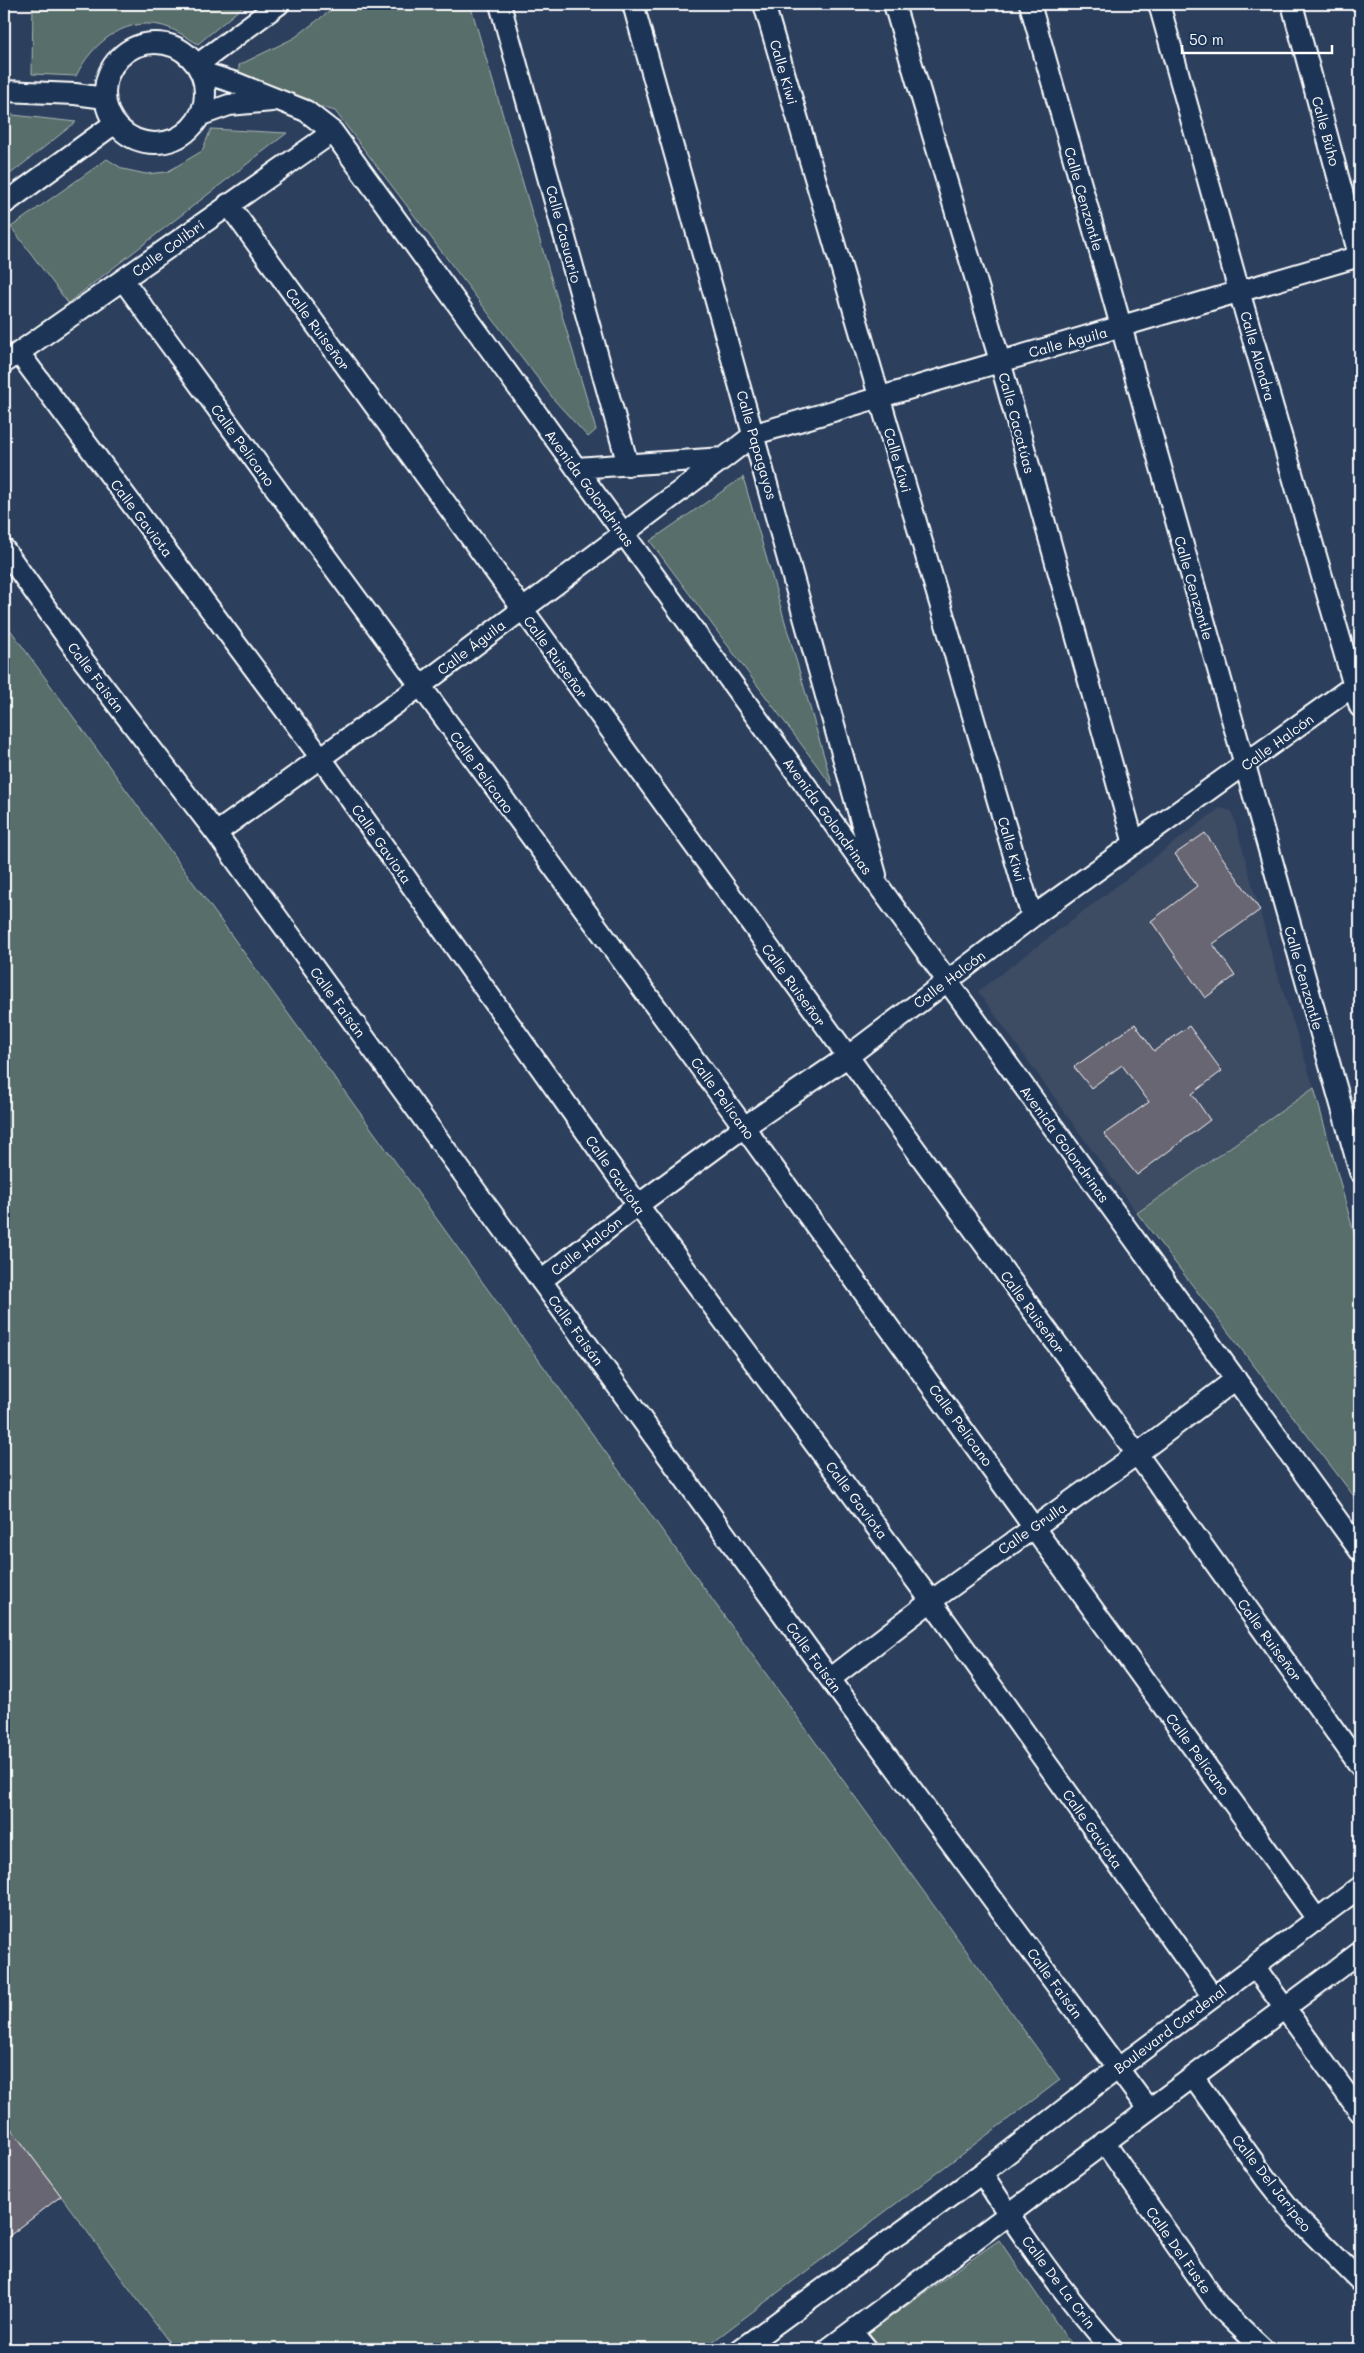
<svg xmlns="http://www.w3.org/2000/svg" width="1364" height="2353" viewBox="0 0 1364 2353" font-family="Mali,sans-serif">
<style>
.built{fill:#3e4b64}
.green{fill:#586e6a;stroke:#acb6b4}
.building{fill:#696673;stroke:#fff}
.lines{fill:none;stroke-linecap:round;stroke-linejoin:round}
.minor-casing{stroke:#fff;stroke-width:24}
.minor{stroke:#1d3557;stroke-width:20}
.labels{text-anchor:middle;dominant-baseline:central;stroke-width:5;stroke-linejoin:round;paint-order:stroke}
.street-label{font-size:14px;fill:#fff;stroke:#1d3557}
</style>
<rect width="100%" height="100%" fill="#2c3f5d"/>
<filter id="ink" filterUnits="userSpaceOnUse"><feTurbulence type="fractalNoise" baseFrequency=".02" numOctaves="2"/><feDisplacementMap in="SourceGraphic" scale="10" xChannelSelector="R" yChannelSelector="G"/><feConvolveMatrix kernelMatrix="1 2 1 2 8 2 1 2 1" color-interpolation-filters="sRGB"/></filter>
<g filter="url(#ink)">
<!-- built -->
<path class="built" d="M1220,808L1232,811L1273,959L1314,1088L1137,1213L978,991Z"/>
<!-- green -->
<path class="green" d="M33,4H246L198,44C186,37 174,28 159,25C122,18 91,45 76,76L32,74Z
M339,4H470L596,430L588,437L555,401L335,111L293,99L239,75V65L294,38Z
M4,114L76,122L4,179Z
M211,129L287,133L68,303L11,227L107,159L123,169L146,174L167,172L202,151Z
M743,477L833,787L650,541Z
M4,621L1060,2080L703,2349H174L4,2119Z
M1314,1088L1360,1255V1504L1137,1213Z
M999,2240L1066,2337L1077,2349H880L868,2333Z"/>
<!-- building -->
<path class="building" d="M1205,833L1260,910L1213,944L1235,976L1205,998L1151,921L1197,886L1175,854Z
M1135,1024L1154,1051L1189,1026L1222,1071L1192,1094L1210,1120L1137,1175L1104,1134L1149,1102L1122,1065L1091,1088L1074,1067Z
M4,2119L61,2196L4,2240Z"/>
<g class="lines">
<defs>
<path id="minor" d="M500,4L628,465
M633,4L876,875
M764,4L1032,917
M894,4L1000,361L1134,844
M1030,4L1360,1172
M1159,4L1239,291L1360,707
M1292,4L1360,259
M105 93a50 50 0 1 1 100 0a50 50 0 1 1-100 0Z
M197,65L279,4
M201,72L236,83L306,111L333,132L1360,1551
M4,91L75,94L105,98
M201,115L229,105L272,101
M4,204L115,123
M228,204L1137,1454L1360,1766
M123,280L744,1127L1317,1919
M19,353L321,758L638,1205L931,1601L1213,1997
M4,363L333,132
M576,468L724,458L755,434L1360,256
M4,549L83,660L216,833L830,1679L1148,2109
M216,833L419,687L724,458
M541,1281L638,1205L744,1127L847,1057L1032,917L1360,681
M830,1679L931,1601L1137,1454L1236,1379
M1254,1966L1360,2112
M1193,2077L1266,2179L1297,2218L1360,2281
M1104,2142L1220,2308L1263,2349
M982,2173C1021,2235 1063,2294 1112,2349
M853,2332L867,2349
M741,2349L982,2173L1088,2091L1360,1887
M828,2349L1360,1952"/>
</defs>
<!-- minor casing -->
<use href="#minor" class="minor-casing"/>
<!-- minor -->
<use href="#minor" class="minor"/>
</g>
</g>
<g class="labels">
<!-- street labels -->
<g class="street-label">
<text transform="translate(784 72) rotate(74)">Calle Kiwi</text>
<text transform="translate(1326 131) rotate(75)">Calle Búho</text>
<text transform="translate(1084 199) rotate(74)">Calle Cenzontle</text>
<text transform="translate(564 234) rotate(75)">Calle Casuario</text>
<text transform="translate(168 248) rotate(-36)">Calle Colibrí</text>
<text transform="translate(318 329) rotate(54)">Calle Ruiseñor</text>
<text transform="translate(1068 342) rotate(-15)">Calle Águila</text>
<text transform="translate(1258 356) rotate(74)">Calle Alondra</text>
<text transform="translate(1017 423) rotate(75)">Calle Cacatúas</text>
<text transform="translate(243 445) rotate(54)">Calle Pelícano</text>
<text transform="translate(757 445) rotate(74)">Calle Papagayos</text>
<text transform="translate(898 460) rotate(74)">Calle Kiwi</text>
<text transform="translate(590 488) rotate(54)">Avenida Golondrinas</text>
<text transform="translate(142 518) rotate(53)">Calle Gaviota</text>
<text transform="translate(1194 588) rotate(74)">Calle Cenzontle</text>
<text transform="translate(471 647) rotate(-37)">Calle Águila</text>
<text transform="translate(556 657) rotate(54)">Calle Ruiseñor</text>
<text transform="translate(96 677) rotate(53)">Calle Faisán</text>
<text transform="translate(1277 742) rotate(-36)">Calle Halcón</text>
<text transform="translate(482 772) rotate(54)">Calle Pelícano</text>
<text transform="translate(828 816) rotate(54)">Avenida Golondrinas</text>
<text transform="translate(382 844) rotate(55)">Calle Gaviota</text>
<text transform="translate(1012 849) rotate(74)">Calle Kiwi</text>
<text transform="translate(1304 978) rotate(74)">Calle Cenzontle</text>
<text transform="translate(949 979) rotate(-37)">Calle Halcón</text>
<text transform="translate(794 985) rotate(54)">Calle Ruiseñor</text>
<text transform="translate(338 1002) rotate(54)">Calle Faisán</text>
<text transform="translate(723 1098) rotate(54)">Calle Pelícano</text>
<text transform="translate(1065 1144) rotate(54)">Avenida Golondrinas</text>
<text transform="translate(616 1175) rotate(55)">Calle Gaviota</text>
<text transform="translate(586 1246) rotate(-38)">Calle Halcón</text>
<text transform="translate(1033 1312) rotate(54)">Calle Ruiseñor</text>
<text transform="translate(576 1330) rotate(54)">Calle Faisán</text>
<text transform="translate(961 1425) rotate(54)">Calle Pelícano</text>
<text transform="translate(857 1500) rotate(53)">Calle Gaviota</text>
<text transform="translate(1032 1528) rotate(-35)">Calle Grulla</text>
<text transform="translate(1270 1640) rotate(54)">Calle Ruiseñor</text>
<text transform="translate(814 1657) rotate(54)">Calle Faisán</text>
<text transform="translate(1198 1754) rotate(54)">Calle Pelícano</text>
<text transform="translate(1093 1829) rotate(55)">Calle Gaviota</text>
<text transform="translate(1055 1983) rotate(54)">Calle Faisán</text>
<text transform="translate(1170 2029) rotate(-37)">Boulevard Cardenal</text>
<text transform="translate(1272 2183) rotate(52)">Calle Del Jaripeo</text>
<text transform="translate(1179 2250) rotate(55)">Calle Del Fuste</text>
<text transform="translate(1059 2282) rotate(53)">Calle De La Crin</text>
</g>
</g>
<!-- margin -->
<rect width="1364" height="2353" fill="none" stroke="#1d3557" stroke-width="20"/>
<rect x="10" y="10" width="1344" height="2333" fill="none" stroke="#fff" stroke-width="2" filter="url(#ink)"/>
<!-- scale -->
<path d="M1182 45v8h150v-8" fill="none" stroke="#ffffff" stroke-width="2.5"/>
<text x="1189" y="45" font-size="15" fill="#ffffff" stroke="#1d3557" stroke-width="4" paint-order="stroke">50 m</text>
</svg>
